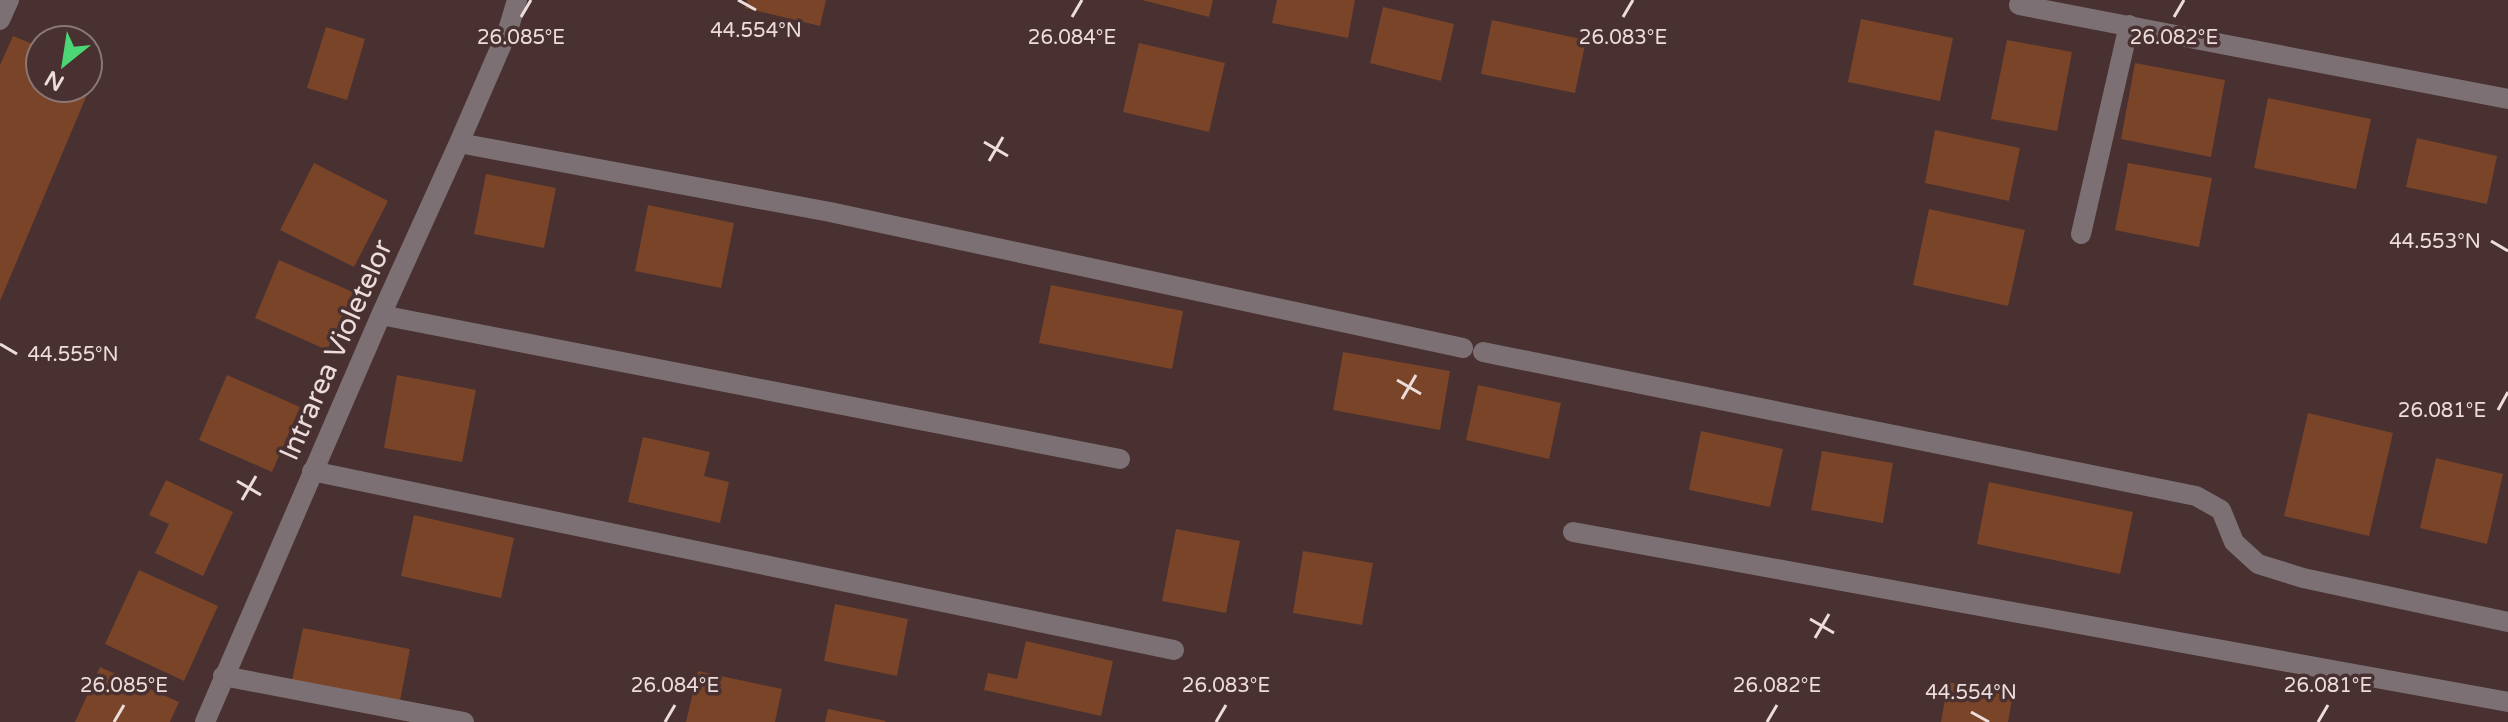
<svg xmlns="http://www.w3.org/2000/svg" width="2508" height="722" viewBox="0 0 2508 722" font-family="'Varela Round',sans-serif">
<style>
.building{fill:#794428}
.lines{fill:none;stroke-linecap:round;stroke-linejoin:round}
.minor{stroke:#7c7074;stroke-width:20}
.ticks{fill:none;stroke:#ecdddc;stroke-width:3}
.labels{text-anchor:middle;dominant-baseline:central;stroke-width:7;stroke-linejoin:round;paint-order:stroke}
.street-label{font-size:28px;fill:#ecdddc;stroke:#483130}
.ticks-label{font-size:20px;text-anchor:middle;fill:#ecdddc;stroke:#483130;stroke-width:7;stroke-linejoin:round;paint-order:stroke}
</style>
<rect width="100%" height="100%" fill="#483130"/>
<!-- building -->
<path class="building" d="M747,0H826L820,26L745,8Z
M1142,0H1213L1209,17Z
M1277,0H1355L1348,38L1272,23Z
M1383,7L1454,24L1441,81L1370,63Z
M1861,19L1953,38L1940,101L1848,82Z
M1492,20L1586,40L1575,93L1481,74Z
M326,27L365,39L347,100L307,88Z
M13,36L40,47V88H88V67L97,71L0,301V65Z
M2007,40L2072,52L2057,131L1991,119Z
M1139,43L1225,63L1209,132L1123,112Z
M2135,63L2225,80L2211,157L2121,139Z
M2268,98L2371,119L2356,189L2254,168Z
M1935,130L2020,148L2009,201L1925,183Z
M2417,138L2497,156L2487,204L2406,187Z
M314,163L388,201L354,267L280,230Z
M2128,163L2212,178L2199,247L2115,230Z
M486,174L556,188L544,248L474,234Z
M648,205L734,223L721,288L635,271Z
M1929,209L2025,230L2008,306L1913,285Z
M279,260L353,292L327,350L255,318Z
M1051,285L1183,311L1172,369L1039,343Z
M1343,352L1450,371L1440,430L1333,410Z
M227,375L300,407L272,472L199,440Z
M397,375L476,390L462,462L384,448Z
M1478,385L1561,403L1549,459L1466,440Z
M2308,413L2393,433L2369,536L2284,516Z
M1701,431L1783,449L1770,507L1689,490Z
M643,437L710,452L704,476L729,482L720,523L628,502Z
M1822,451L1893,463L1883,523L1811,510Z
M2436,458L2503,474L2487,544L2420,528Z
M166,480L233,512L203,576L155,553L169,524L149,515Z
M1989,482L2133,512L2120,574L1977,544Z
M414,515L514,538L501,598L401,576Z
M1176,529L1240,541L1226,613L1162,601Z
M1303,551L1373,563L1362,625L1293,613Z
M139,570L218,606L184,681L105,644Z
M835,604L908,619L897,676L824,661Z
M303,628L410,649L400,701L292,680Z
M1026,641L1113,661L1101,716L984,690L988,673L1017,679Z
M100,667L179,702L170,722H75Z
M698,671L782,689L775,722H686Z
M1948,682L2013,694L2008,722H1941Z
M828,709L886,721L885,722H825Z"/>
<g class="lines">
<!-- minor -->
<path class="minor" d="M2019,5L2508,99
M0,20L9,0
M459,143L830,212L1463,348
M2081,234L2129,25
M381,315L1120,459
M1483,352L2196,496L2221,510L2234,542L2258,564L2303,578L2508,622
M312,471L1174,650
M1573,532L2508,702
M223,676L464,722
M205,722L381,315L459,143L508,30L517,0"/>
</g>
<!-- ticks -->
<path class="ticks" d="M738,0L756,10M521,17L531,0M1072,17L1082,0M1623,17L1633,0M2174,17L2184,0M984,142L1008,156M989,161L1003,137M2491,241L2508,251M0,344L17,354M1397,380L1421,394M1402,399L1416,375M2498,410L2508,392M237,481L261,495M242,500L256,476M1810,619L1834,633M1815,638L1829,614M1971,712L1989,722M114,722L124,705M665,722L675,705M1216,722L1226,705M1767,722L1777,705M2318,722L2328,705"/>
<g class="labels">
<!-- street labels -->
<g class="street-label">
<text transform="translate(336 350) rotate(-66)">Intrarea Violetelor</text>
</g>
</g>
<g class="ticks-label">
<text x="756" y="37">44.554°N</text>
<text x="521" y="44">26.085°E</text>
<text x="1072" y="44">26.084°E</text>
<text x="1623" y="44">26.083°E</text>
<text x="2174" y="44">26.082°E</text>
<text x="2435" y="248">44.553°N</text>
<text x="73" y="361">44.555°N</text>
<text x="2442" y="417">26.081°E</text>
<text x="124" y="692">26.085°E</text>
<text x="675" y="692">26.084°E</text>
<text x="1226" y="692">26.083°E</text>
<text x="1777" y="692">26.082°E</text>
<text x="2328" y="692">26.081°E</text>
<text x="1971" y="699">44.554°N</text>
</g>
<!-- north arrow -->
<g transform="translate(64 64) rotate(210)"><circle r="38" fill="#483130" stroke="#8a7675" stroke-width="2"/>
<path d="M0-6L14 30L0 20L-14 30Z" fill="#4cd676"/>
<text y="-12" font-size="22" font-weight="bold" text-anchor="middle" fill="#ecdddc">N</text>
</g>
</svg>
